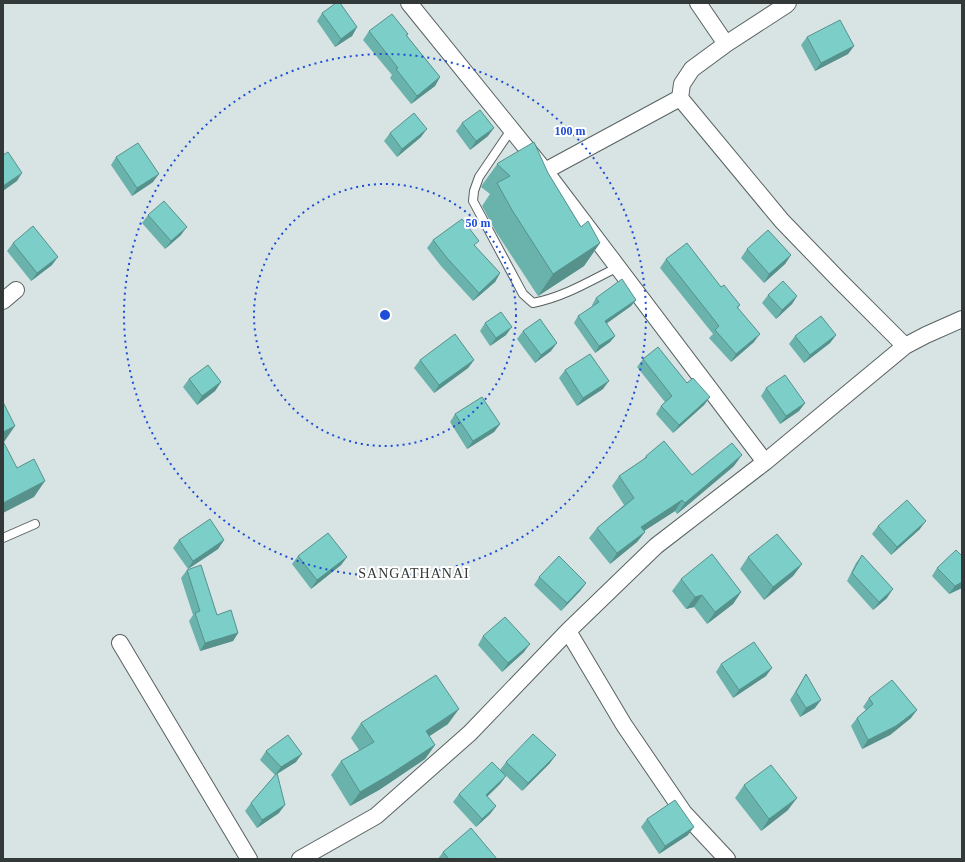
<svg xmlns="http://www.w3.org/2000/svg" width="965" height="862" viewBox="0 0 965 862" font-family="Georgia,serif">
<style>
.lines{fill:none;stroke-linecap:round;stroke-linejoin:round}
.service-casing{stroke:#586261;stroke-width:10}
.minor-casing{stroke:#586261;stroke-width:18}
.service{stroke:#fff;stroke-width:8}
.minor{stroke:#fff;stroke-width:16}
.wall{fill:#6ab2ac}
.shaded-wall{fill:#56918c}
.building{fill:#7bcfc8;stroke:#56918c}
.ring{fill:none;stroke:#1d4ed8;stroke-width:2;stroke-dasharray:2 4}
.labels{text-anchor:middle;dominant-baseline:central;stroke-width:4;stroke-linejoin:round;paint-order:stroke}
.quarter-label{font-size:14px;letter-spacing:1px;fill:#333838;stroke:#fff}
.centre{fill:#1d4ed8;stroke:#fff;stroke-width:2}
.ring-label{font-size:12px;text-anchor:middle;font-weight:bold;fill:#1d4ed8;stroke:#fff;stroke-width:4;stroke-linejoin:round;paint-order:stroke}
</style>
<rect width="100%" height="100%" fill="#d8e4e3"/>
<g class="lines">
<defs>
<path id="service" d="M511,130L479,177L474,191L473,201L523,294L533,303C564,297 590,281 618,267
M3,538L35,524"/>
<path id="minor" d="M409,3L545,171L765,462
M698,3L726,44L692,69L682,84L680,98L782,221L839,280L905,346
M726,44L786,5L788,3
M545,171L680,98
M3,301L16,290
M568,631L624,725L684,813L727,859
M120,643L249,859
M300,859L376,816L470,733L568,631L656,546L765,462L905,346L926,335L962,319"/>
</defs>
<!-- service casing -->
<use href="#service" class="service-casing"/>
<!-- minor casing -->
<use href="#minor" class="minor-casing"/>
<!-- service -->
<use href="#service" class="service"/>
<!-- minor -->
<use href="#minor" class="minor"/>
</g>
<!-- wall -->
<path class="wall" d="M322,13L357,27L352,36L335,47L317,21Z
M369,31L408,34L407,36L440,77L435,86L411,104L390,78L392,75L363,40Z
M807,37L854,46L848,54L815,71L801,45Z
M462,123L488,136L470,150L456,131Z
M390,133L421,137L397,157L384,141Z
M116,157L153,182L132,196L111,165Z
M498,163L548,173L581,227L600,243L584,266L538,296L496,232L482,206L490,194L481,187L482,185Z
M148,215L181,235L165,249L142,223Z
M433,240L475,246L500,273L495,282L473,301L441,266L427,248Z
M13,243L52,265L31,281L7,251Z
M747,249L791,255L785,264L764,283L741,258Z
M666,259L721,287L740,305L738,308L754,342L731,362L709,338L713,334L660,268Z
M768,295L797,296L792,304L776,319L762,303Z
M596,298L636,300L631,306L606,324L615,336L610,342L595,353L574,323L578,316L593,307L592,305Z
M485,323L506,335L490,346L480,331Z
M523,331L551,351L535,363L517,339Z
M836,335L830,343L804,363L789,344L795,336Z
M643,359L687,383L710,397L704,405L673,433L656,414L661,406L665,402L637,367Z
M420,360H474L468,368L434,393L414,368Z
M565,370L603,389L577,406L559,378Z
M189,379L221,382L215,391L197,405L183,387Z
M766,388L805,403L799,411L780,424L761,396Z
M455,414L500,424L494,432L467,449L450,422Z
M646,456L692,475L734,466L677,514L675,511L644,531L645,532L637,542L610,564L589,538L597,528L624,505L612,486L619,476L643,460Z
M878,526L920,529L891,555L872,534Z
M179,540H224L218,549L188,569L173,548Z
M862,555L887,598L873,610L847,581L856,563Z
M298,556L347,557L341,565L311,589L292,564Z
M748,557L802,564L793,576L764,600L740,569Z
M937,568L962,588L949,594L932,576Z
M187,570L217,615L238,633L233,641L200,651L189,621L193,615L181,578Z
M539,577L586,583L580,591L561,611L534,585Z
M681,579L741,592L733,604L707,624L694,607L686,609L672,591Z
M483,636L524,652L502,672L478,645Z
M721,664L766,676L733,698L716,672Z
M806,674L815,708L800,717L790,700L801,682Z
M869,698L911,718L890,735L862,749L851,726L857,718L866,710L863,707Z
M361,723L448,724L429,736L435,745L425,759L379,790L350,806L331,775L341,761L359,750L351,738Z
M266,751L296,762L277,774L279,813L257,828L245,811L251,803L275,775L260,760Z
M506,762L550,763L522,791L500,770Z
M506,776L500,784L487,797L496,806L490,814L476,827L453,802L459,794Z
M744,785L788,810L761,831L735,798Z
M647,819L688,835L659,854L641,827Z
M443,852L497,859H438Z"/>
<!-- shaded-wall -->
<path class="shaded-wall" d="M357,27L352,36L335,47L341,39Z
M854,46L848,54L815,71L821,63Z
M440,77L435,86L411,104L417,96Z
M494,128L488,136L470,150L476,141Z
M427,129L421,137L397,157L402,149Z
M22,173L17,181L3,191V186Z
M159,174L153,182L132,196L137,188Z
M187,227L181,235L165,249L171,241Z
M600,243L584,266L538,296L553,274Z
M791,255L785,264L764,283L769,274Z
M58,257L52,265L31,281L37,273Z
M500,273L495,282L473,301L479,293Z
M797,296L792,304L776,319L782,310Z
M636,300L631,306L600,328L605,321Z
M512,327L506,335L490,346L496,338Z
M760,334L754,342L731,362L736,354Z
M836,335L830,343L804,363L810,355Z
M615,336L610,342L595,353L599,346Z
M557,343L551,351L535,363L541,355Z
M474,360L468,368L434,393L439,385Z
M609,381L603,389L577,406L583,398Z
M221,382L215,391L197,405L202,396Z
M710,397L704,405L673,433L679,425Z
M805,403L799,411L780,424L786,416Z
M500,424L494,432L467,449L473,441Z
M15,426L4,442H3V432Z
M742,455L734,466L677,514L685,503Z
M45,481L34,497L3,513V503Z
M682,500L675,511L633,538L641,527Z
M926,521L920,529L891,555L897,547Z
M645,532L637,542L610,564L617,553Z
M224,540L218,549L188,569L193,561Z
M347,557L341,565L311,589L317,580Z
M802,564L793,576L764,600L773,587Z
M962,582V588L949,594L955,586Z
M586,583L580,591L561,611L567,603Z
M893,589L887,598L873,610L879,602Z
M741,592L733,604L707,624L715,612Z
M702,595L694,607L686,609L695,597Z
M238,633L233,641L200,651L205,643Z
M530,644L524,652L502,672L508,663Z
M772,668L766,676L733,698L739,690Z
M821,700L815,708L800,717L806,708Z
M459,709L448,724L416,745L426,731Z
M917,710L911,718L890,735L862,749L868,740Z
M435,745L425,759L379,790L350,806L360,792Z
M302,754L296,762L275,775L281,767Z
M556,755L550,763L522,791L528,783Z
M506,776L500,784L480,803L486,795Z
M797,798L788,810L761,831L769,819Z
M285,805L279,813L257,828L262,820Z
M496,806L490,814L476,827L482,819Z
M694,827L688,835L659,854L665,846Z"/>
<!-- building -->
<path class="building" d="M336,3H340L357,27L341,39L322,13Z
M392,14L408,34L406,35L440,77L417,96L396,69L398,68L369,31Z
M840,20L854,46L821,63L807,37Z
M480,110L494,128L476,141L462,123Z
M414,113L427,129L402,149L390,133Z
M534,142L548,173L581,227L588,221L600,243L553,274L512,210L497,183L510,176L497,164L498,163Z
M138,143L159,174L137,188L116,157Z
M8,152L22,173L3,186V155Z
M164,201L187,227L171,241L148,215Z
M462,219L479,241L474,245L500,273L479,293L447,258L433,240Z
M33,226L58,257L37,273L13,243Z
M768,230L791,255L769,274L747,249Z
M687,243L721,287L724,285L740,305L737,307L760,334L736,354L715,330L719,326L666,259Z
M622,279L636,300L605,321L615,336L599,346L578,316L599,302L596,298Z
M783,281L797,296L782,310L768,295Z
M501,312L512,327L496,338L485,323Z
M821,316L836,335L810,355L795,336Z
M540,319L557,343L541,355L523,331Z
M455,334L474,360L439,385L420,360Z
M658,347L687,383L693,378L710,397L679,425L661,406L672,396L643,359Z
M590,354L609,381L583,398L565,370Z
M208,365L221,382L202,396L189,379Z
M785,375L805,403L786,416L766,388Z
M482,397L500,424L473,441L455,414Z
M3,402L15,426L3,432Z
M3,441L17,468L34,459L45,481L3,503Z
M664,441L692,475L732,443L742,455L685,503L682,500L641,527L645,532L617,553L597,528L634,498L619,476L647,457L646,456Z
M907,500L926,521L897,547L878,526Z
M210,519L224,540L193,561L179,540Z
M328,533L347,557L317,580L298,556Z
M777,534L802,564L773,587L748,557Z
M956,550L962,556V582L955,586L937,568Z
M712,554L741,592L715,612L702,595L695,597L681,579Z
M862,555L893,589L879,602L852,573Z
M559,556L586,583L567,603L539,577Z
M201,565L217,615L231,610L238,633L205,643L195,613L200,611L187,570Z
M505,617L530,644L508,663L483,636Z
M754,642L772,668L739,690L721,664Z
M806,674L821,700L806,708L796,692Z
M436,675L459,709L426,731L435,745L389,775L360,792L341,761L374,742L361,723Z
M892,680L917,710L896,726L868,740L857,718L873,704L869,698Z
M533,734L556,755L528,783L506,762Z
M288,735L302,754L281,767L266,751Z
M492,762L506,776L486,795L496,806L482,819L459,794Z
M771,765L797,798L769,819L744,785Z
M277,773L285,805L262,820L251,803Z
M675,800L694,827L665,846L647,819Z
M471,828L497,859H449L443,852Z"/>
<!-- distance rings -->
<g class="ring">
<circle cx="385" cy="315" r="131"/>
<circle cx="385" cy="315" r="261"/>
</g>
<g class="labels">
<!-- quarter labels -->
<g class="quarter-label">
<text x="414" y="573">SANGATHANAI</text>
</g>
</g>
<circle cx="385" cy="315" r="6" class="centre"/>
<g class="ring-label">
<text x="570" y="135">100 m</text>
<text x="478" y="227">50 m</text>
</g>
<!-- border -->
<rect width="965" height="862" fill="none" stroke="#333838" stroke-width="8"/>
</svg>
